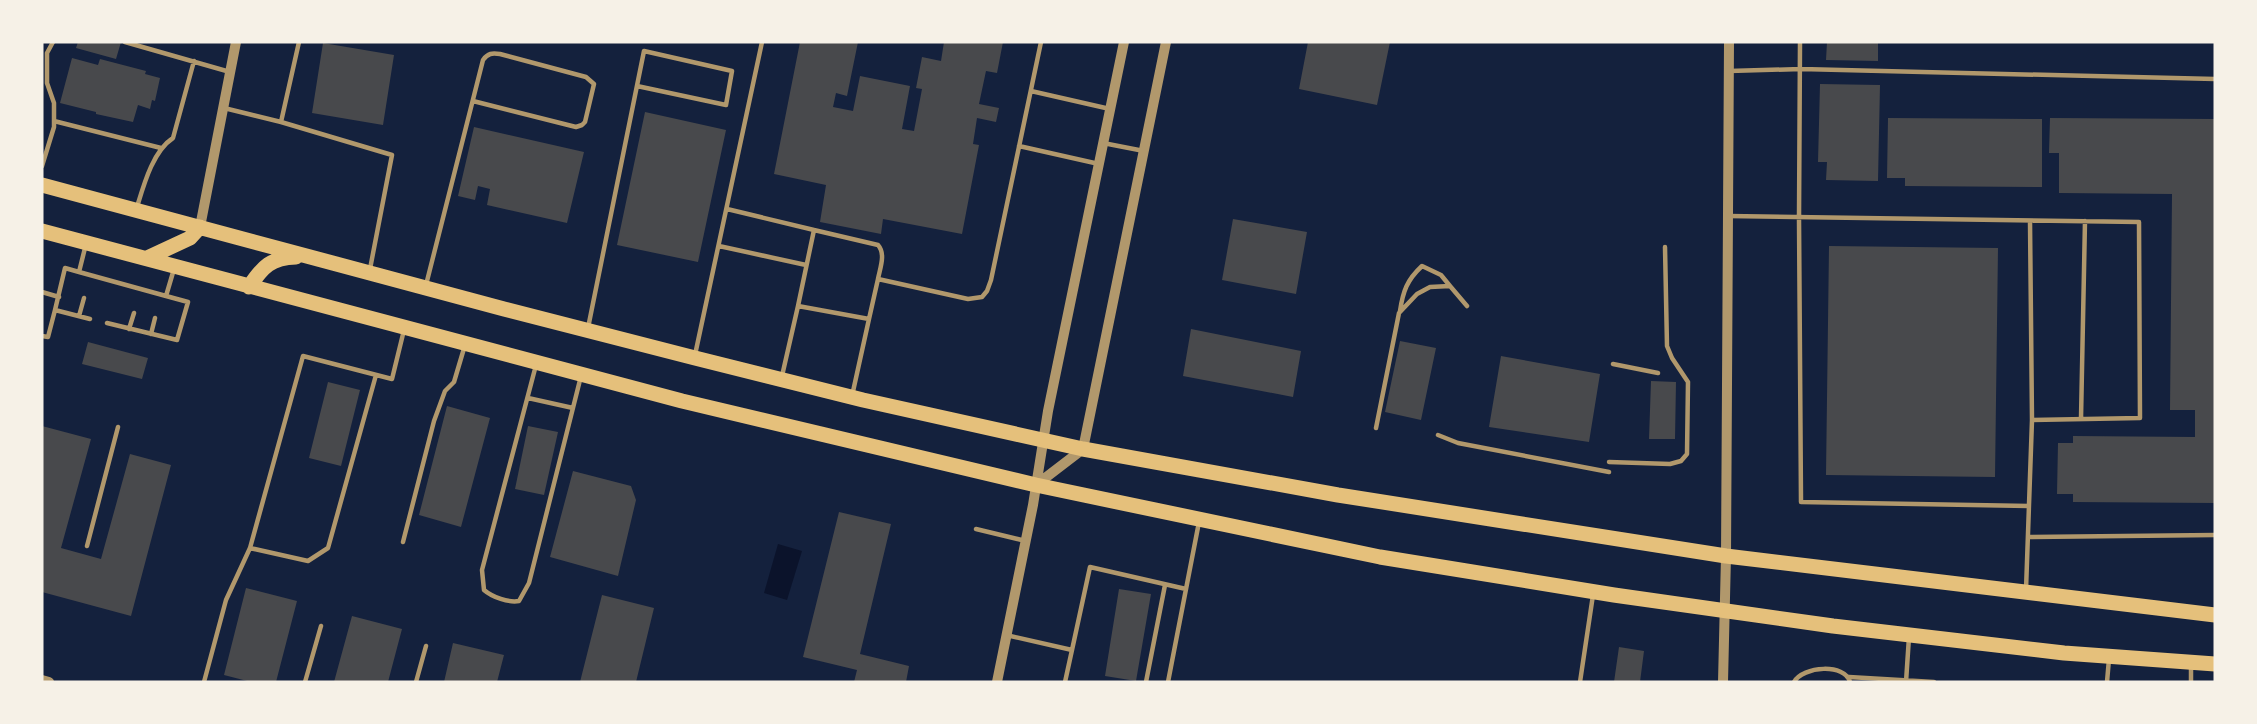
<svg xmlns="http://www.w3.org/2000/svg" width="2257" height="724" viewBox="0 0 2257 724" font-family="Raleway,sans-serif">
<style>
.water{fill:#0b132b}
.building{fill:#48494c}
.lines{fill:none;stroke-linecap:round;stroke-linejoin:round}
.service{stroke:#b1986c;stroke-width:4.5}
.tertiary{stroke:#b1986c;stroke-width:10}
.primary{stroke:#e5c07b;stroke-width:15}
</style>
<rect width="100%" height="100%" fill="#14213d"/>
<!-- water -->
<path class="water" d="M778,544L802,551L787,600L764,593Z"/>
<!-- building -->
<path class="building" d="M78,42H121L116,59L76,48Z
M800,42H858L847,96L836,93L833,107L853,111L860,76L910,86L902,129L914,131L922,89L916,88L922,57L941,61L944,42H1003L997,73L986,71L979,104L999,108L996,122L977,118L973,144L979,145L962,234L883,219L881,234L820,222L826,185L774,174Z
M1308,42H1390L1377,105L1299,89Z
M1827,42H1878V61L1826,60Z
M323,43L394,55L383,125L312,113Z
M72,58L98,65L100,59L146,71L145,74L160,78L155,101L152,100L150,109L138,105L133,122L96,114V112L60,103Z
M1820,84L1880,85L1878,181L1826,180L1827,162H1818Z
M645,112L726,130L698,262L617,245Z
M1888,118L2042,119V187L1905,186V178H1887Z
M2050,118L2215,119V503L2073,502V494H2057L2058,443H2073V436L2195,437V410H2170L2172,194L2059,193V153H2049Z
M474,127L584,152L567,223L487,205L490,189L478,186L475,200L458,196Z
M1233,219L1307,232L1296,294L1222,280Z
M1829,246L1998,248L1995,477L1826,475Z
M1191,329L1301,351L1293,397L1183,376Z
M1400,341L1436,348L1421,420L1385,412Z
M88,342L148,358L142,379L82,364Z
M1501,356L1600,374L1589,442L1489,427Z
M1651,381L1676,382L1675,439H1649Z
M328,382L360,390L341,466L309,458Z
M447,406L490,418L461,527L419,515Z
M42,426L91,439L61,548L101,559L130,454L171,465L131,616L42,592Z
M528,426L558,432L544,495L515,489Z
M573,471L631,486L636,500L618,576L550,557Z
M839,512L891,524L860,654L909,666L906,682H854L857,670L803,657Z
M246,588L297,601L276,682H251L224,675Z
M1119,589L1151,594L1136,681L1105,676Z
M602,595L654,608L636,682H580Z
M352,616L402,629L388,682H334Z
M453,643L504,655L497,682H444Z
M1619,647L1644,651L1640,682H1614Z"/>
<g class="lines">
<!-- service -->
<path class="service" d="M125,42L230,72
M1800,42L1799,218L1801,502L2029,506
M1729,71L1801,69L2215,79
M1031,91L1110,109
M224,108L281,122L299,42
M54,121L161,148
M281,122L392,155L370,269
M1103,143L1144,151
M1019,146L1099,164
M42,166L54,127V103L47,83V53L53,42
M137,207C144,184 153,151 173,138L194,61
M727,209L814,230
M1728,216L2139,222L2140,418L2032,420L2026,590
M2030,221L2032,420
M86,244L79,272L65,268L55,310L90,319
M719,246L806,265
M79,272L166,296
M426,285L483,60C488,53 492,53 500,54L586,77L594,84L585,122L582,125L576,127L473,101
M42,292L59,297
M1400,311C1403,291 1407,280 1422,266L1441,275L1450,286
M79,316L84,298
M869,319L878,279
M107,323L177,340L188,302L166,296L174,269
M588,328L644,51L732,71L726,105L637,86
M129,329L134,313
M151,334L155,318
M42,336L48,337L55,310
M695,355L762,42
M1613,364L1658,373
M536,365L482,570L484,590C492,597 509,603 519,601L529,583L581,376
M782,376L798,306
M852,396L869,319L798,306L814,230L878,245C886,254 880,268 878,279L968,299L982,297L987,291L991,280L1041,42
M528,398L573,408
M2081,419L2085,221
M1376,428L1399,313L1417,294L1430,287L1450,286L1467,306
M1438,435L1458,443L1609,472
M1609,462L1670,464L1681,461L1687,454L1688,382L1672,358L1667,346L1665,247
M976,529L1026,541
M2028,537L2215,535
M403,542L434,421L445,391L454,382L465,345
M87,546L118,427
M250,548L308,561L328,548L376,375
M1006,635L1072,650L1090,567L1186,589
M1849,677L1934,682
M204,682L226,600L250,548L303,356L392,379L404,330
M305,682L321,626
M416,682L426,646
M1065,682L1072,650
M1146,682L1165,585
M1168,682L1199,522
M1580,682L1593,595
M1794,682C1803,666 1845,663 1850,682
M1906,682L1909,637
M2107,682L2109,659
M2191,682V666"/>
<!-- tertiary -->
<path class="tertiary" d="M200,227L236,42
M1036,485L1083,449L1166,42
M42,680L49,682
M997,682L1033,505L1048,411L1124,42
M1723,682L1726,556L1729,42"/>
<!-- primary -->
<path class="primary" d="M42,185L504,309L695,358L863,400L1083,449L1338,495L1726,556L2215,615
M42,231L682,401L1036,485L1380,557L1614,595L1833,626L2064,653L2215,664
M147,258L190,238L200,227
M249,287C263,266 271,258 296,257"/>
</g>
<!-- border -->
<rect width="2257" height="724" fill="none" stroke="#f6f1e7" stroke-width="87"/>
</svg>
